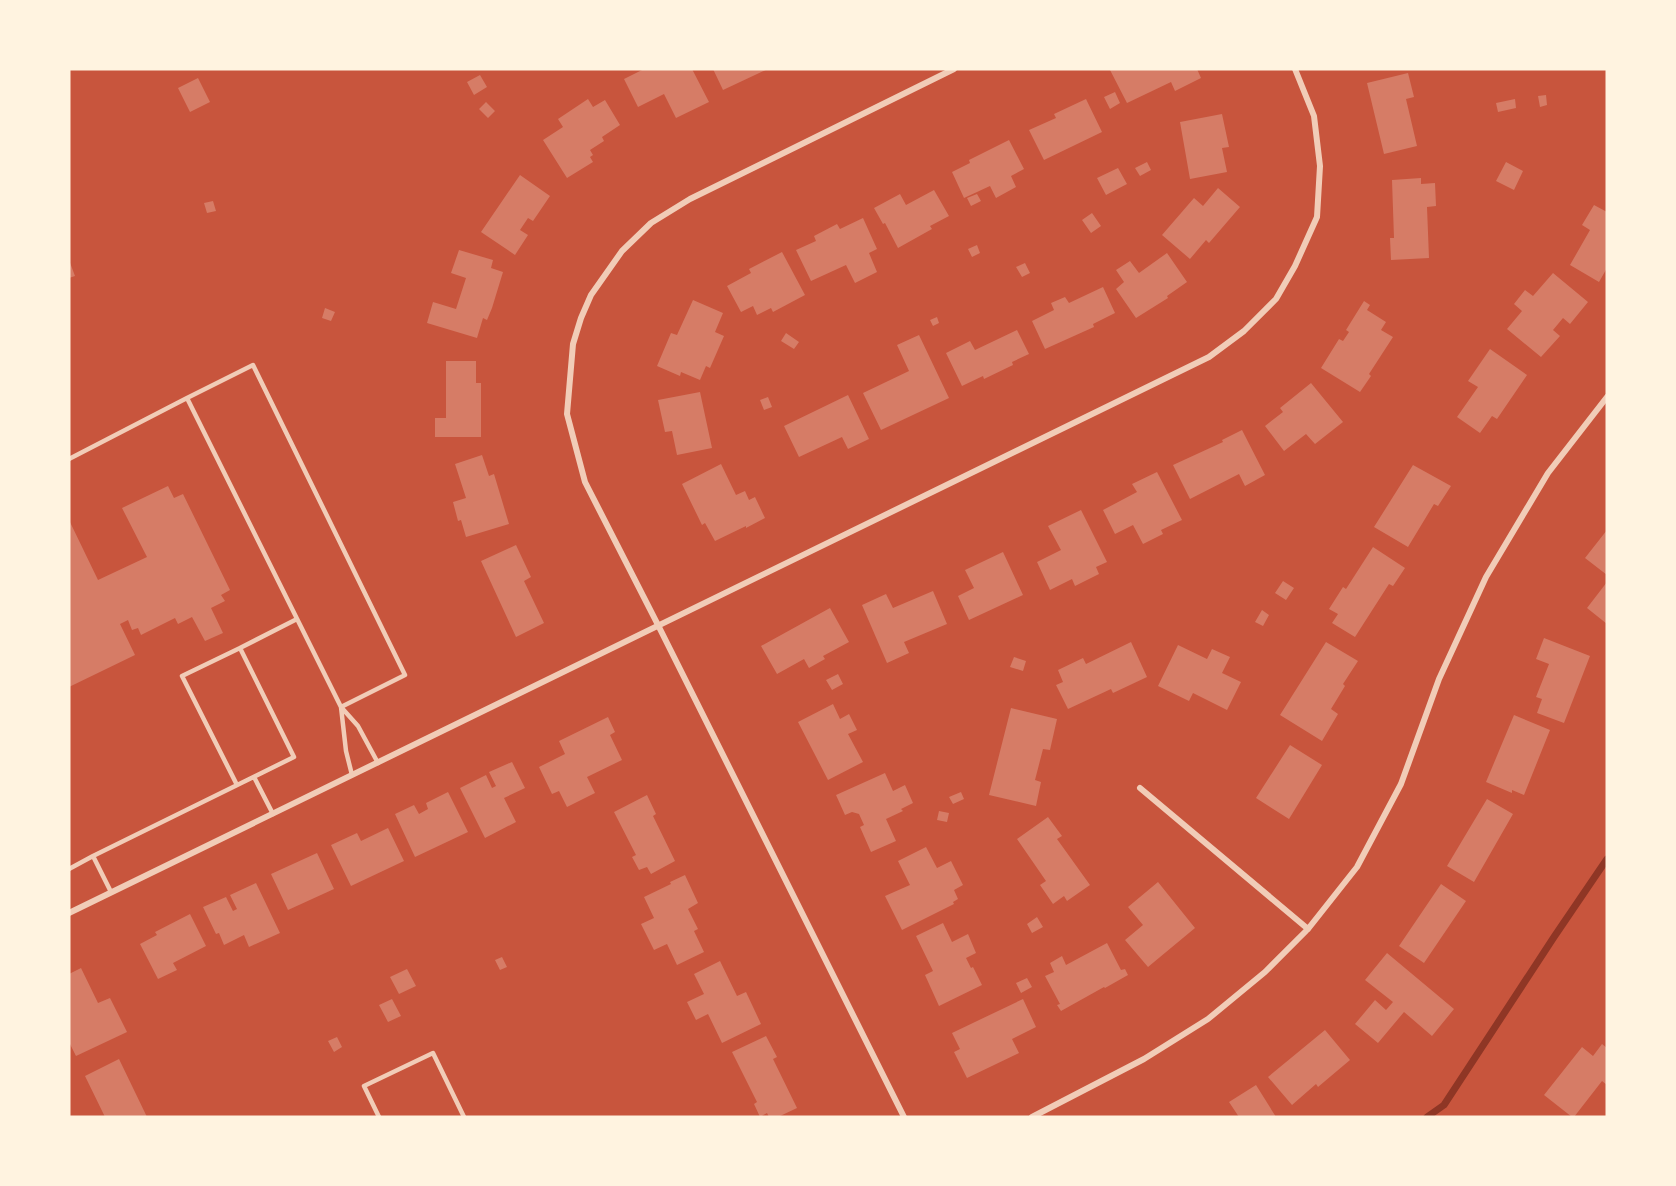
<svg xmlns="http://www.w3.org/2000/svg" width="1676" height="1186" viewBox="0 0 1676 1186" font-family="'Source Sans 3',sans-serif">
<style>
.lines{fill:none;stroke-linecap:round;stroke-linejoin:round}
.stream{stroke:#8f3625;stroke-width:7}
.building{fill:#d67c66}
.service{stroke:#f1ccb7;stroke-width:4.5}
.minor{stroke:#f1ccb7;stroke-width:6}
</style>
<rect width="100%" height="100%" fill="#c8553d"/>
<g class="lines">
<!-- stream -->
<path class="stream" d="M1427,1117L1444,1105L1554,937L1607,859"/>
</g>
<!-- building -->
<path class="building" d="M644,69H692L709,102L676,118L664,94L638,107L624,79Z
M713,69H768L723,90Z
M1112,69H1197L1201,78L1175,91L1171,82L1127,103L1110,70Z
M1408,73L1414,97L1406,99L1417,146L1384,154L1367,83Z
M480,75L487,87L474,95L467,82Z
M198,78L210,102L190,112L178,88Z
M1115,92L1120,103L1110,109L1104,97Z
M1546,95L1547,105L1540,107L1538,96Z
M588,99L593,107L605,100L620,125L602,137L604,141L590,150L593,155L590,157L593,162L567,178L543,140L563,127L558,119Z
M1086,99L1102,132L1044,160L1029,130L1056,118L1054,114Z
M1515,99L1516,108L1498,112L1496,103Z
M486,102L495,111L488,118L479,109Z
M1222,114L1229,147L1222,148L1227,172L1190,179L1180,122Z
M1009,140L1024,169L1011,176L1016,187L996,198L990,186L964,198L952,172L970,163L969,160Z
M1147,162L1151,170L1140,176L1135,168Z
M1506,162L1523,171L1514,190L1496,181Z
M1118,168L1127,184L1106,195L1097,178Z
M520,175L550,196L533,221L528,218L520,230L528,235L515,255L481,232Z
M1421,178V184L1435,183L1436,206L1427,207L1429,258L1391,260L1390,238H1394L1392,180Z
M1218,188L1240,207L1209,243L1206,240L1190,259L1162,235L1194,198L1203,206Z
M934,190L949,216L930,226L932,229L898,248L885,223L883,224L874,208L900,194L906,205Z
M977,194L981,201L971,206L967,198Z
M213,201L216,211L207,213L204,203Z
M1594,205L1607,212V268L1599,282L1570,265L1590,230L1582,225Z
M1092,213L1101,226L1091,233L1082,220Z
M863,218L877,249L869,253L877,272L855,283L846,265L811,281L796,250L816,241L814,236L837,224L840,229Z
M977,245L980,253L972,257L968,249Z
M459,250L493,260L491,268L503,272L492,308L487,320L483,318L477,338L427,323L433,302L456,309L466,278L451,273Z
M782,252L805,295L773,312L771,308L757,315L753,306L741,312L727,286L751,273L749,269Z
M1167,253L1187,282L1167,296L1168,298L1136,318L1116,289L1124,282L1116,270L1130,261L1139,273Z
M69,260L75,276L69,278Z
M1025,263L1030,273L1022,277L1016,267Z
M1553,273L1588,302L1570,324L1563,318L1553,330L1560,336L1541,357L1507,329L1522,311L1514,304L1525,290L1533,296Z
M1103,287L1115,313L1093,324L1094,327L1045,349L1032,321L1054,310L1051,303L1065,297L1069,303Z
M693,300L723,313L715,332L724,336L710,368L706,366L700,380L681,372L680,376L657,366L671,333L677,335Z
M1364,301L1370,305L1367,310L1386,322L1381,330L1393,337L1369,374L1371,376L1360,392L1321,368L1339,339L1343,341L1349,332L1346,330Z
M325,308L335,312L331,321L322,318Z
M937,317L939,323L933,326L930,320Z
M1017,330L1029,354L1012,362L1013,365L984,379L983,376L962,386L946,353L970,341L975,350Z
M786,333L799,342L794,349L781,341Z
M919,335L949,398L881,430L863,393L909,371L897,345Z
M1490,349L1527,375L1497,419L1492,416L1480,433L1457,417L1478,387L1468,381Z
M446,361H476V383H481V437H435V418H446Z
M1311,383L1343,422L1315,444L1306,434L1284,451L1265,426L1283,412L1280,408Z
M700,392L712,448L677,455L672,431L665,432L658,400Z
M848,395L869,439L848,449L842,437L799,457L784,426Z
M768,397L772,407L764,410L760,400Z
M1242,430L1265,475L1245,486L1239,474L1190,499L1173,465L1223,442L1222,440Z
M482,455L489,476L494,474L509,524L466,537L461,520L458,521L453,502L466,498L455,464Z
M721,464L736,495L745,491L749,500L755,497L765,518L746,528V526L715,541L705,523L702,525L682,484Z
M1413,465L1451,486L1438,506L1434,504L1408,547L1374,527Z
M1157,472L1182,520L1161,530L1163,534L1143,544L1133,525L1115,534L1103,510L1137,492L1132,484Z
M168,486L174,498L183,494L230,590L221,595L225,601L211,608L223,633L205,641L192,617L178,624L175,618L141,635L138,628L132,630L128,620L120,624L135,655L69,687V520L98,580L147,557L122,508Z
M1081,510L1107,562L1096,567L1099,574L1075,586L1072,579L1050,590L1037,562L1061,550L1048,526Z
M1607,530V575L1585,558Z
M516,545L531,577L524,581L544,623L516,637L481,561Z
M1373,547L1405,568L1393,586L1389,584L1355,637L1332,623L1338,614L1329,609L1343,587L1346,589Z
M1003,552L1023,595L969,620L958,596L974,588L965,570Z
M1283,581L1294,588L1286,600L1275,593Z
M1607,582V624L1587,608Z
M933,591L947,624L904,642L909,653L887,663L862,605L886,594L893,608Z
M830,608L849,642L823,656L825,659L809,668L804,659L777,674L761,646Z
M1262,610L1269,615L1263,626L1255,622Z
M1544,638L1590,656L1564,723L1537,713L1542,699L1536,697L1549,664L1536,659Z
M1131,642L1147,677L1113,693L1111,689L1068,709L1056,685L1063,682L1058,670L1083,658L1086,664Z
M1326,642L1358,661L1343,684L1345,686L1331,709L1338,714L1322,741L1280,715Z
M1178,645L1207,659L1212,649L1230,657L1222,673L1241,682L1227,710L1193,693L1189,701L1158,686Z
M1014,657L1026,661L1023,671L1010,667Z
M838,674L843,684L832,690L826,680Z
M833,704L840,719L849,714L857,730L848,734L863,762L828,780L798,722Z
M1011,708L1057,719L1050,750L1043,749L1035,780L1041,782L1036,806L989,795Z
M1514,715L1550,730L1524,795L1512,790V793L1486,782Z
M608,717L615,732L610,735L622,760L587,777L595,793L567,807L559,791L552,794L539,767L565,754L559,741Z
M1290,745L1322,765L1289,819L1256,798Z
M512,762L525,788L504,798L516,822L485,838L460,788L486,775L492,788L496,786L489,772Z
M885,773L893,791L905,785L913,803L901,809L903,811L886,819L896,841L871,852L860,827L864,825L859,814L852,812L845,815L836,795Z
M448,792L468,832L415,857L395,814L414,805L419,814L428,809L426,803Z
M961,792L964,799L953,804L949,797Z
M647,795L656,814L653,816L675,861L651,874L647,867L639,870L632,857L636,855L614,812Z
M1487,799L1513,814L1474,882L1447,866Z
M939,811L949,813L947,822L937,820Z
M1048,817L1062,836L1057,839L1090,885L1067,901L1064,896L1053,904L1040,885L1046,881L1017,839Z
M388,828L404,861L351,886L331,845L357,833L361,841Z
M926,847L937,868L951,861L963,885L954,890L958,899L953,902L954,904L902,930L885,896L910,885L898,861Z
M317,853L334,889L288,910L271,874Z
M685,875L698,903L688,909L698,929L694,931L704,952L677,965L667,944L654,950L641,924L654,918L644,897L671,884L670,882Z
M1158,882L1195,928L1148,967L1125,940L1143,925L1128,907Z
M256,883L280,933L249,947L244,935L224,945L219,933L216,934L203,907L226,897L233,911L237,909L230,895Z
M1441,884L1466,901L1424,963L1399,946Z
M190,914L206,946L173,963L177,970L158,979L140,944L157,935L155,932Z
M1037,917L1043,927L1032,933L1027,924Z
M943,923L952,942L968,934L976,953L966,958L971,968L973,967L982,985L939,1006L925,975L933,971L916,936Z
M1107,943L1121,970L1125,969L1128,975L1105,988L1104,987L1061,1011L1057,1005L1060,1004L1045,976L1054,972L1050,963L1062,956L1066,965Z
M1387,953L1454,1009L1432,1036L1404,1012L1378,1043L1355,1024L1375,1000L1386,1010L1393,1002L1365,980Z
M502,957L507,967L500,970L495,960Z
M720,961L737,996L746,992L761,1024L722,1043L708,1014L696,1020L687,1002L704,994L694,974Z
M81,968L98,1003L110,998L127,1032L76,1056L69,1042V974Z
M407,969L416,986L399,994L390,977Z
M1027,978L1032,987L1021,993L1016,983Z
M392,999L401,1016L388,1022L379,1005Z
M1023,999L1036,1027L1012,1039L1019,1053L967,1078L954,1052L960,1049L952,1033Z
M1325,1030L1350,1060L1318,1087L1316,1084L1292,1105L1268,1077Z
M766,1036L777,1057L773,1059L797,1108L778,1117H769L767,1113L760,1117L754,1104L757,1102L732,1052Z
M337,1037L342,1047L334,1052L328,1041Z
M1602,1044L1607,1048V1085L1602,1081L1574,1117H1572L1544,1095L1582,1047L1593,1056Z
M119,1059L147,1117H105L85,1076Z
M1256,1085L1276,1117H1239L1229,1102Z"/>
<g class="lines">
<!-- service -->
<path class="service" d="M187,398L253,365L405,675L341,707
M69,459L187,398L341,707L358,726L378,763
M240,648L297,619
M341,707L346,751L352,775
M254,777L273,814
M69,869L93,856
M111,892L93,856L294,757L240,648L182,676L237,785
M379,1117L364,1086L433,1053L464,1117"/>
<!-- minor -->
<path class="minor" d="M1140,788L1308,929
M69,913L1209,357L1244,331L1276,299L1295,266L1317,217L1320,166L1314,116L1295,69
M904,1117L658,625L585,482L567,414L573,344L581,318L591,295L622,251L651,223L690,199L954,69
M1032,1117L1144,1059L1208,1019L1265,972L1308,929L1357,867L1401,784L1439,679L1486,577L1548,473L1607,397"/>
</g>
<!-- border -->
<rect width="1676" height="1186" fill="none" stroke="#fff3e0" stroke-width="141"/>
</svg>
